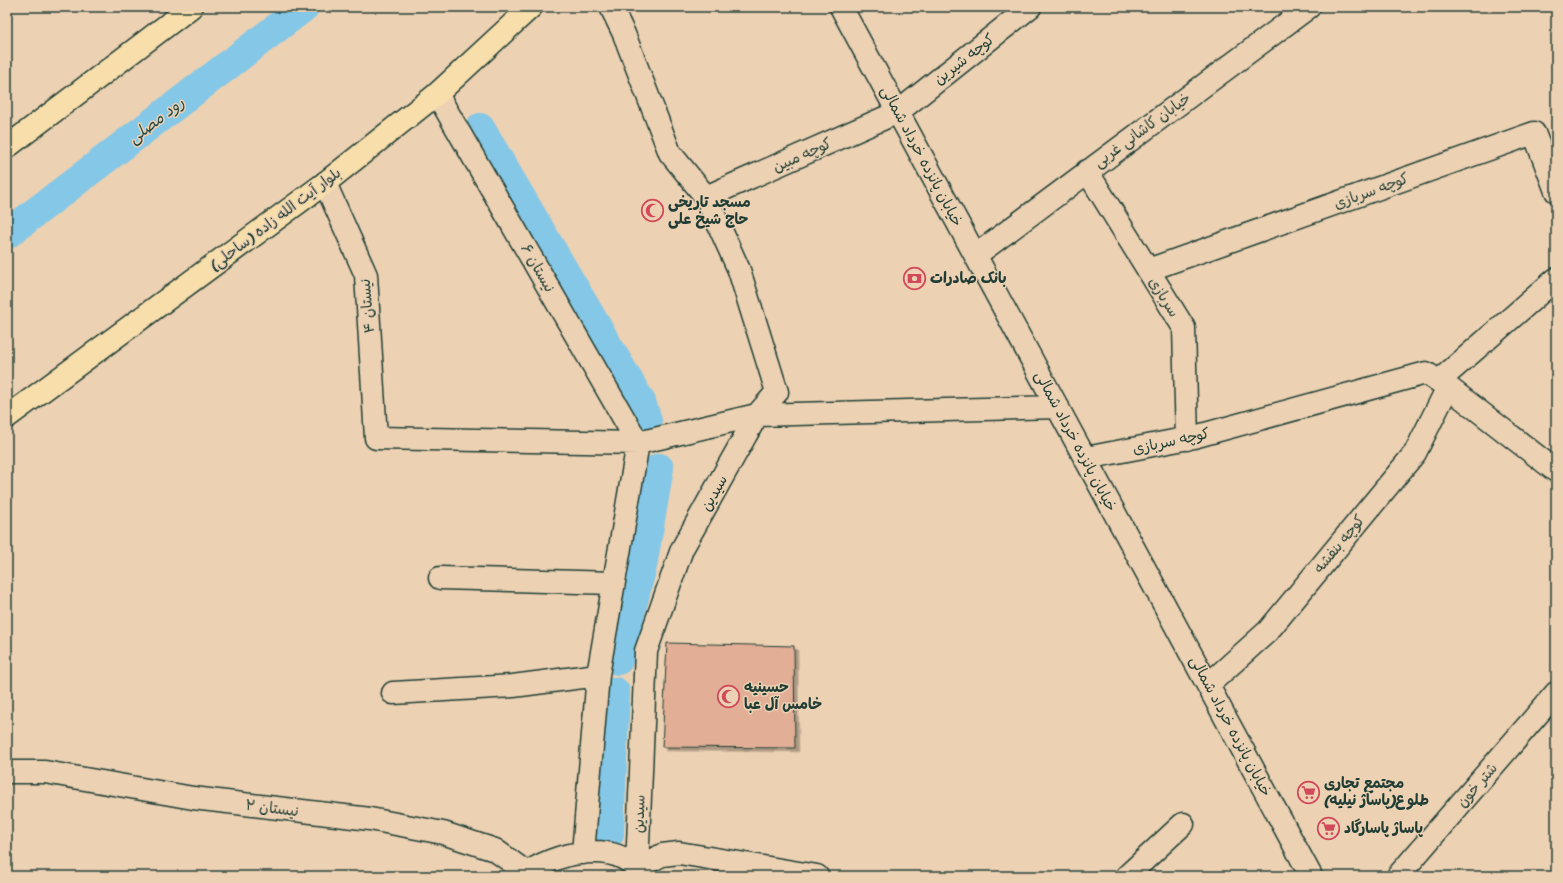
<svg xmlns="http://www.w3.org/2000/svg" width="1563" height="883" viewBox="0 0 1563 883" font-family="Sriracha,'Playpen Sans Arabic',sans-serif">
<style>
.lines{fill:none;stroke-linecap:round;stroke-linejoin:round}
.canal{stroke:#85c7e6;stroke-width:30}
.building{fill:#e2ae96;stroke:#1f3d34;filter:url(#shadow)}
.minor-casing{stroke:#1f3d34;stroke-width:25}
.major-casing{stroke:#1f3d34;stroke-width:25}
.minor{stroke:#ecd1b3;stroke-width:22}
.major{stroke:#f8deab;stroke-width:22}
.labels{text-anchor:middle;dominant-baseline:central;stroke-width:3;stroke-linejoin:round;paint-order:stroke}
.street-label{font-size:15px;fill:#1f3d34;stroke:#ecd1b3}
.poi-label{font-size:15px;font-weight:bold;fill:#1f3d34;stroke:#ecd1b3;text-anchor:start}
.water-label{font-size:16px;font-style:italic;fill:#294b46;stroke:#ecd1b3}
</style>
<defs>
<filter id="shadow"><feDropShadow dx="3.5" dy="3.5" stdDeviation="0" flood-color="#0004"/></filter>
</defs>
<rect width="100%" height="100%" fill="#ecd1b3"/>
<filter id="ink" filterUnits="userSpaceOnUse"><feTurbulence type="fractalNoise" baseFrequency=".025" numOctaves="2"/><feDisplacementMap in="SourceGraphic" scale="8" xChannelSelector="R" yChannelSelector="G"/><feConvolveMatrix kernelMatrix="1 2 1 2 8 2 1 2 1" color-interpolation-filters="sRGB"/></filter>
<g filter="url(#ink)">
<g class="lines">
<!-- canal -->
<path class="canal" d="M480,128L641,402L647,421
M7,234L304,7
M618,660L642,566L659,468
M609,834L615,692"/>
</g>
<!-- building -->
<path class="building" d="M667,643L794,646L795,748L662,747Z"/>
<g class="lines">
<defs>
<path id="minor" d="M841,7L1311,876
M437,94L638,443
M1087,171L1184,328L1187,439
M325,183L366,275L376,438L638,443
M706,197L898,112L1030,7
M976,255L1309,7
M1148,270L1534,133L1556,191
M1439,381L1556,279
M1086,458L1194,437L1426,373L1448,387L1556,471
M440,578L613,583
M1208,685L1268,631L1415,453L1448,387
M393,693L513,686L598,675
M7,772H45L193,798L370,819L443,833L495,850L527,873
M583,853L598,675L638,443L757,415L777,392L739,270L706,197L670,153L624,34L611,7
M523,876C553,853 619,836 642,876
M817,876L679,853L662,855L637,868L646,651L682,549L757,415L1058,407
M1127,876L1183,824
M1398,876L1556,693"/>
<path id="major" d="M7,147L191,7
M7,417L325,183L437,94L531,7"/>
</defs>
<!-- minor casing -->
<use href="#minor" class="minor-casing"/>
<!-- major casing -->
<use href="#major" class="major-casing"/>
<!-- minor -->
<use href="#minor" class="minor"/>
<!-- major -->
<use href="#major" class="major"/>
</g>
</g>
<!-- icons -->
<defs>
<symbol id="mosque-ring" viewBox="-11 -11 22 22"><circle r="9.5" fill="#ecd1b3" stroke="#d1495b" stroke-width="1.5"/><path d="M3.5-4.9A6 6 0 1 0 3.5 4.9A5 5 0 1 1 3.5-4.9Z" fill="#d1495b"/></symbol>
<symbol id="bank-ring" viewBox="-11 -11 22 22"><circle r="9.5" fill="#ecd1b3" stroke="#d1495b" stroke-width="1.5"/><path d="M-6-4H6V4H-6ZM0-2.3a2.3 2.3 0 1 0 0 4.6a2.3 2.3 0 1 0 0-4.6Z" fill="#d1495b"/></symbol>
<symbol id="supermarket-ring" viewBox="-11 -11 22 22"><circle r="9.5" fill="#ecd1b3" stroke="#d1495b" stroke-width="1.5"/><path d="M-6-5.5h2.5l.6 2H6L4.5 2H-2.5L-4.4-4H-6ZM-1.5 3.2a1.3 1.3 0 1 0 .1 0ZM3 3.2a1.3 1.3 0 1 0 .1 0Z" fill="#d1495b"/></symbol>
</defs>
<g fill-rule="evenodd">
<use href="#mosque-ring" x="640" y="198" width="25" height="25"/>
<use href="#bank-ring" x="902" y="266" width="25" height="25"/>
<use href="#mosque-ring" x="716" y="684" width="25" height="25"/>
<use href="#supermarket-ring" x="1296" y="780" width="25" height="25"/>
<use href="#supermarket-ring" x="1316" y="816" width="25" height="25"/>
</g>
<g class="labels">
<!-- street labels -->
<g class="street-label">
<text transform="translate(964 59) rotate(-38)">کوچه شیرین</text>
<text transform="translate(1142 130) rotate(-36)">خیابان کاشانی غربی</text>
<text transform="translate(802 155) rotate(-24)">کوچه مبین</text>
<text transform="translate(922 156) rotate(62)">خیابان پانزده خرداد شمالی</text>
<text transform="translate(1371 191) rotate(-20)">کوچه سربازی</text>
<text transform="translate(275 219) rotate(-37)">بلوار آیت الله زاده (ساحلی)</text>
<text transform="translate(538 268) rotate(60)">نیستان ۶</text>
<text transform="translate(1164 297) rotate(58)">سربازی</text>
<text transform="translate(367 306) rotate(-95)">نیستان ۴</text>
<text transform="translate(1076 441) rotate(62)">خیابان پانزده خرداد شمالی</text>
<text transform="translate(1171 441) rotate(-12)">کوچه سربازی</text>
<text transform="translate(714 493) rotate(-61)">سیدین</text>
<text transform="translate(1339 544) rotate(-50)">کوچه بنفشه</text>
<text transform="translate(1231 726) rotate(62)">خیابان پانزده خرداد شمالی</text>
<text transform="translate(1477 785) rotate(-49)">شتر خون</text>
<text transform="translate(272 808) rotate(7)">نیستان ۲</text>
<text transform="translate(639 814) rotate(-88)">سیدین</text>
</g>
<!-- poi labels -->
<g class="poi-label">
<text x="668" y="202">مسجد تاریخی<tspan x="668" dy="17">حاج شیخ علی</tspan></text>
<text x="930" y="278">بانک صادرات</text>
<text x="744" y="687">حسینیه<tspan x="744" dy="17">خامس آل عبا</tspan></text>
<text x="1324" y="783">مجتمع تجاری<tspan x="1324" dy="17">طلوع(پاساژ نیلیه)</tspan></text>
<text x="1344" y="828">پاساژ پاسارگاد</text>
</g>
<!-- water labels -->
<g class="water-label">
<text transform="translate(156 120) rotate(-37)">رود مصلی</text>
</g>
</g>
<!-- margin -->
<rect width="1563" height="883" fill="none" stroke="#ecd1b3" stroke-width="24"/>
<rect x="12" y="12" width="1539" height="859" fill="none" stroke="#1f3d34" stroke-width="1.5" filter="url(#ink)"/>
</svg>
